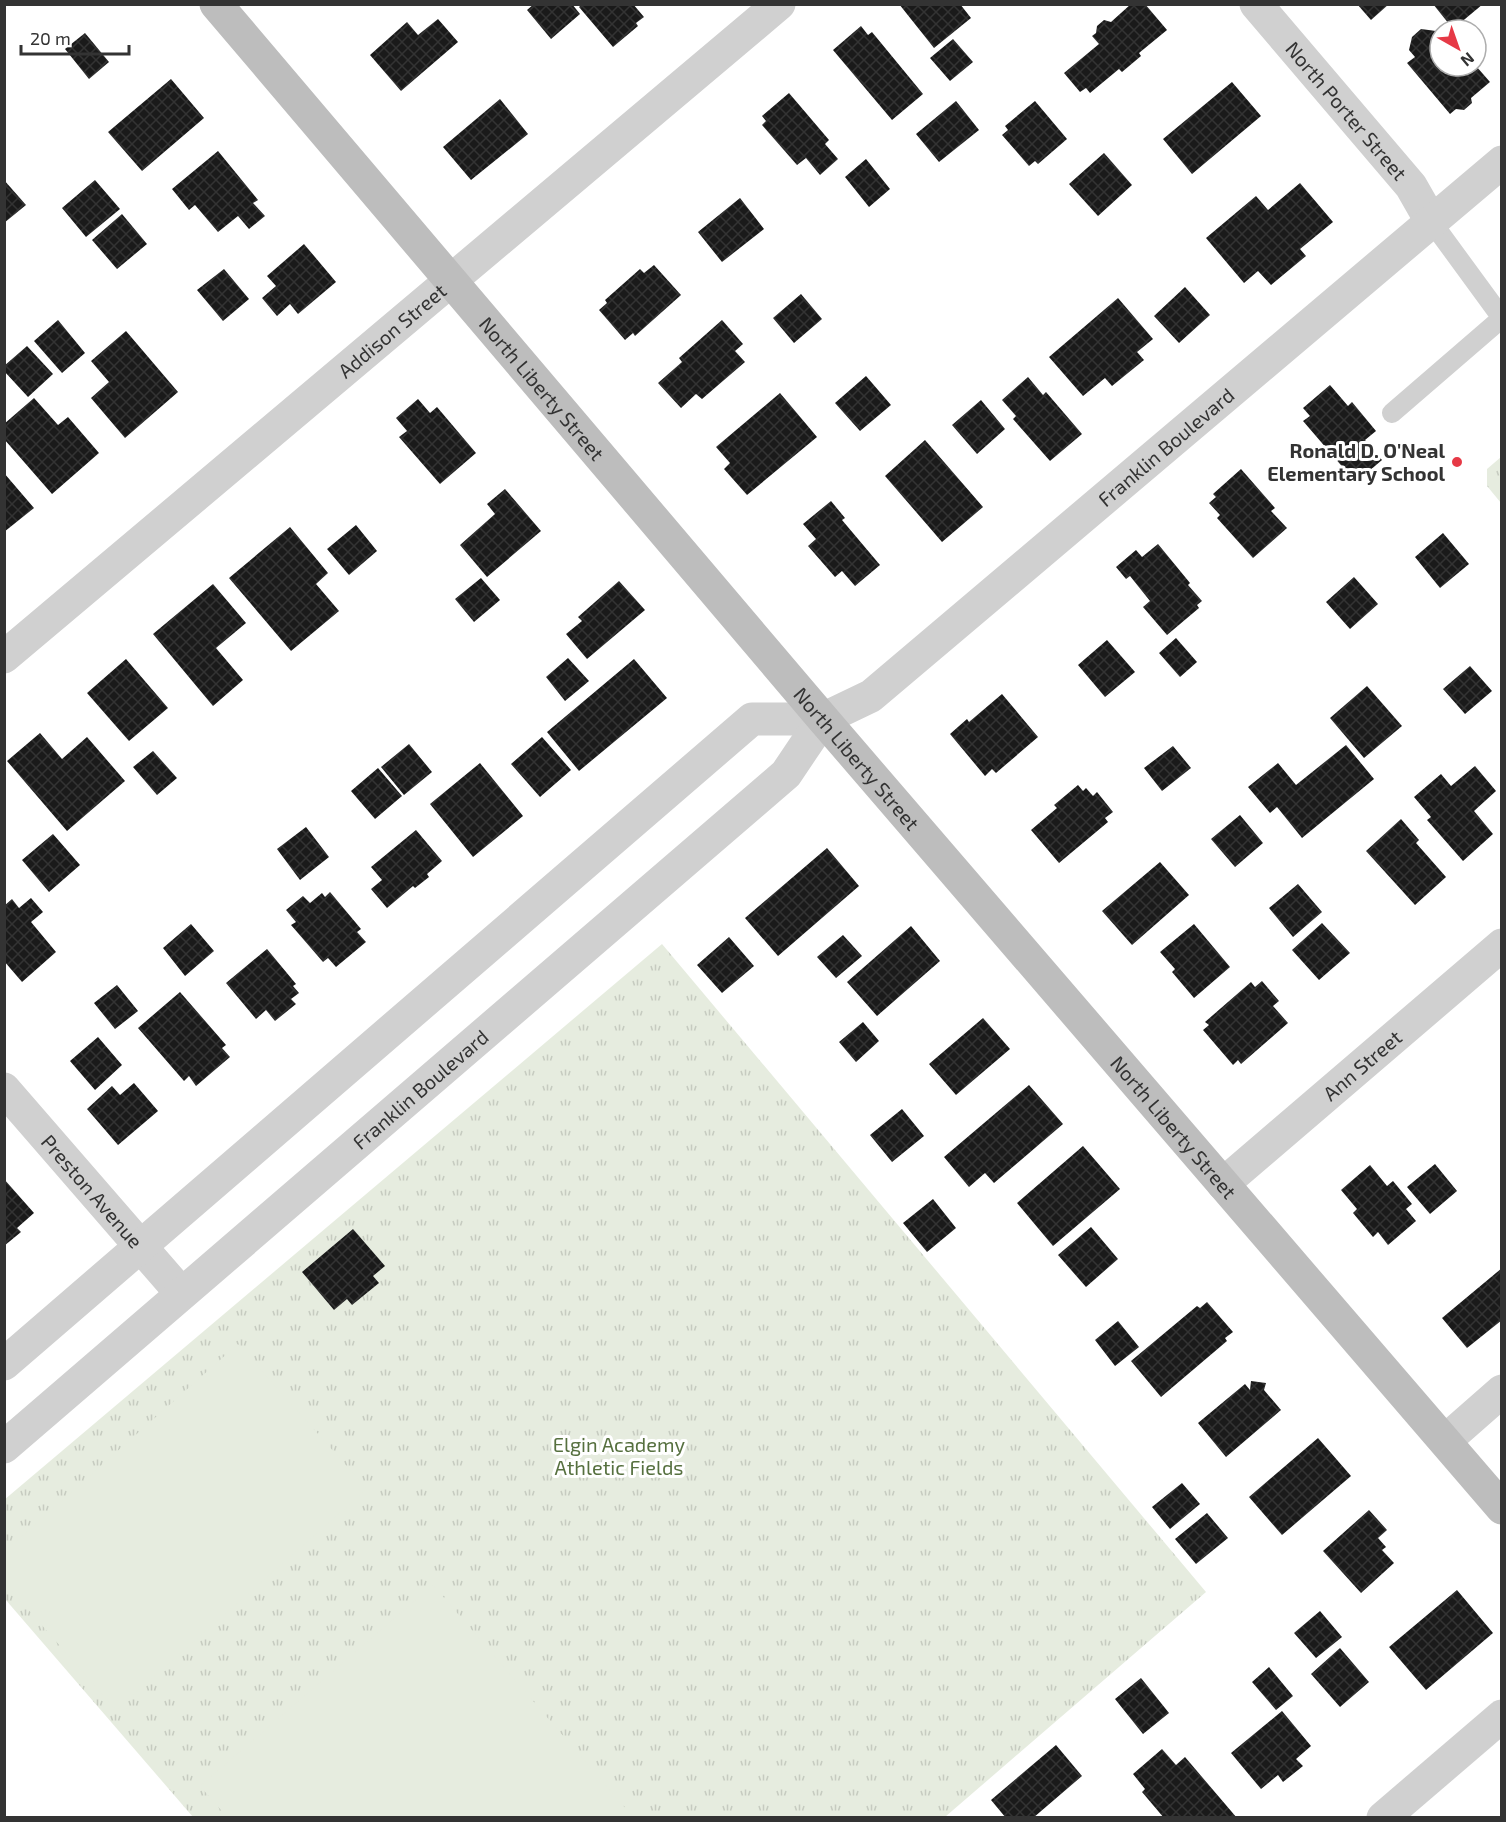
<svg xmlns="http://www.w3.org/2000/svg" width="1506" height="1822" viewBox="0 0 1506 1822" font-family="'Exo 2',sans-serif">
<style>
.park{fill:url(#park-tufts)}
.pitch{fill:#e6ecdf}
.building{fill:url(#building-cross-hatch)}
.lines{fill:none;stroke-linecap:round;stroke-linejoin:round}
.service{stroke:#d0d0d0;stroke-width:20}
.minor{stroke:#d0d0d0;stroke-width:33}
.secondary{stroke:#bdbdbd;stroke-width:33}
.poi-dot{fill:#e63946;stroke:#fff;stroke-width:2}
.labels{text-anchor:middle;dominant-baseline:central;stroke-width:6;stroke-linejoin:round;paint-order:stroke}
.street-label{font-size:20px;fill:#333;stroke:#fff}
.poi-label{font-size:20px;font-weight:bold;fill:#333;stroke:#fff;text-anchor:end}
.park-label{font-size:20px;fill:#56703f;stroke:#fff}
</style>
<defs>
<pattern id="park-tufts" width="24" height="20" patternUnits="userSpaceOnUse" patternTransform="scale(1.5)"><rect width="24" height="20" fill="#e6ecdf"/><path d="M3 7l-1-3M5 7V3M7 7l1-3M15 17l-1-3M17 17v-4M19 17l1-3" fill="none" stroke="#c6cbc0"/></pattern>
<pattern id="building-cross-hatch" width="8" height="8" patternUnits="userSpaceOnUse" patternTransform="scale(1.5)"><rect width="8" height="8" fill="#1a1a1a"/><path d="M0 0l8 8M0 8l8-8" fill="none" stroke="#333"/></pattern>
</defs>
<rect width="100%" height="100%" fill="#fff"/>
<!-- park -->
<path class="park" d="M1501,457V503L1487,486V469Z
M662,944L1206,1592L945,1817H193L5,1599L4,1500Z"/>
<!-- pitch -->
<path class="pitch" d="M238,1344L367,1489L116,1710L5,1583V1551Z
M433,1585L633,1817H227L200,1786Z"/>
<!-- building -->
<path class="building" d="M534,4H572L580,14L551,39L527,10Z
M582,4H633L644,17L636,23L638,26L613,47L579,7Z
M899,4H960L971,18L934,48Z
M1131,4H1145L1167,30L1139,53L1141,56L1122,72L1119,69L1090,93L1086,88L1080,92L1064,73L1099,44L1092,36L1096,33L1097,26L1104,20L1111,22Z
M1357,4H1389L1371,20Z
M1433,4H1483L1453,29Z
M438,19L458,42L401,91L370,55L407,22L418,35Z
M861,26L868,35L872,32L923,94L892,120L833,50Z
M1421,29L1436,31L1440,36V66H1476L1490,82L1471,98L1472,103L1464,110L1456,109L1450,114L1407,63L1415,57L1409,50L1412,37Z
M85,33L109,62L89,79L65,49Z
M953,39L973,62L950,81L930,58Z
M171,79L204,118L142,171L108,132Z
M1232,82L1261,116L1192,174L1163,139Z
M789,93L829,140L825,144L838,159L820,175L806,158L797,165L762,125L766,121L762,116Z
M500,99L528,134L471,180L443,147Z
M956,101L979,130L939,162L916,134Z
M1035,101L1067,139L1038,164L1035,161L1029,166L1002,135L1008,130L1005,126Z
M218,151L258,200L253,203L265,216L249,229L238,216L218,232L195,205L189,210L172,189Z
M1104,153L1132,185L1098,216L1069,184Z
M866,159L890,189L869,207L845,177Z
M4,180L26,205L4,223Z
M95,180L120,209L86,237L62,208Z
M1300,183L1333,222L1300,249L1306,256L1271,285L1258,271L1244,283L1206,238L1256,196L1268,210Z
M740,198L764,229L722,262L698,232Z
M122,214L147,244L117,269L92,240Z
M304,244L336,282L298,314L290,304L277,316L262,298L276,286L267,276Z
M654,265L681,295L635,336L633,333L625,340L599,310L607,303L605,300L640,269L644,273Z
M224,269L249,299L223,321L197,290Z
M1185,287L1210,315L1179,343L1154,316Z
M801,294L822,319L794,343L773,318Z
M1118,298L1153,339L1137,352L1144,360L1112,386L1105,378L1083,396L1049,357Z
M58,320L85,353L62,373L34,341Z
M722,320L743,344L735,351L745,362L702,399L696,394L681,408L658,383L682,362L679,358Z
M126,331L178,392L125,438L91,398L109,382L91,361Z
M27,346L53,374L28,397L4,371V366Z
M866,376L891,405L860,431L835,403Z
M1028,377L1043,395L1046,392L1082,434L1050,461L1013,419L1016,416L1002,400Z
M1330,385L1348,406L1352,402L1376,431L1365,440L1382,460L1362,477L1358,472L1352,478L1303,421L1310,416L1303,408Z
M780,393L817,437L747,495L724,469L730,463L716,447Z
M34,398L58,425L68,417L99,453L52,494L4,439V424Z
M418,399L430,413L437,407L476,453L440,484L399,437L407,431L396,418Z
M981,400L1005,429L977,454L952,425Z
M925,440L983,507L942,542L885,476Z
M1241,469L1275,508L1271,511L1287,528L1253,558L1217,518L1220,515L1209,503L1216,497L1213,494Z
M4,473L34,508L4,532Z
M505,489L541,531L487,577L460,545L495,514L487,504Z
M831,501L845,518L842,520L880,565L855,586L842,571L835,577L808,546L816,539L803,524Z
M356,525L377,551L349,575L327,549Z
M290,527L328,573L316,584L339,611L291,651L229,578Z
M1443,533L1469,564L1440,588L1415,557Z
M1158,544L1190,583L1188,585L1202,601L1197,605L1199,608L1167,635L1143,607L1150,601L1130,576L1126,579L1116,567L1136,550L1142,557Z
M1354,577L1378,604L1350,629L1326,602Z
M481,578L500,600L474,622L455,599Z
M619,581L645,610L587,659L566,634L582,621L578,617Z
M213,584L246,623L216,648L243,680L213,706L153,634Z
M1176,638L1197,662L1180,677L1159,653Z
M1107,640L1135,672L1105,697L1078,665Z
M568,658L589,681L565,701L546,677Z
M126,659L168,708L129,741L87,693Z
M634,659L667,698L579,771L547,732Z
M1470,666L1492,691L1465,714L1443,689Z
M1367,686L1402,726L1364,758L1330,718Z
M1002,694L1038,737L996,773L992,769L985,776L950,734L967,719L969,722Z
M40,733L62,759L87,737L125,781L67,831L7,761Z
M542,737L571,770L540,797L511,764Z
M409,744L432,772L404,795L381,767Z
M1346,745L1374,779L1302,838L1277,807L1270,813L1248,787L1278,763L1296,785Z
M1173,746L1191,768L1162,791L1144,768Z
M153,751L177,778L157,795L133,767Z
M480,763L523,816L473,857L430,804Z
M1475,766L1496,791L1474,811L1493,834L1463,861L1427,820L1431,817L1414,797L1441,774L1451,786Z
M378,768L402,796L375,819L351,791Z
M1078,785L1083,791L1086,788L1093,796L1097,792L1113,812L1105,818L1108,822L1059,863L1031,830L1057,808L1054,805Z
M1240,815L1263,843L1235,867L1211,839Z
M1401,819L1419,840L1416,843L1446,877L1415,905L1366,851Z
M306,827L329,857L300,880L277,849Z
M416,830L442,861L427,874L429,877L415,888L413,886L387,908L371,889L382,880L371,867Z
M53,834L80,865L49,892L22,860Z
M827,848L859,886L778,956L745,918Z
M1160,862L1189,895L1132,945L1102,911Z
M1298,884L1322,912L1293,937L1269,908Z
M330,892L361,929L357,932L366,942L336,967L328,958L323,962L291,925L296,922L286,910L303,896L310,903L322,893L325,897Z
M31,898L43,912L31,922L56,952L22,982L4,961V906L12,899L19,908Z
M1322,923L1350,953L1319,980L1292,950Z
M191,924L214,951L185,976L163,948Z
M1194,924L1230,967L1194,998L1172,972L1175,969L1160,952Z
M911,926L940,961L877,1016L847,982Z
M843,935L862,956L836,978L817,957Z
M729,937L754,966L722,993L697,965Z
M267,949L296,984L293,986L299,993L291,999L296,1004L275,1021L266,1010L256,1019L226,983Z
M1262,981L1279,1001L1273,1006L1288,1023L1241,1064L1238,1060L1233,1065L1203,1030L1209,1025L1205,1022L1251,982L1255,987Z
M117,985L138,1011L115,1029L94,1003Z
M180,992L226,1045L222,1048L230,1057L196,1086L189,1076L184,1081L138,1028Z
M983,1018L1010,1049L956,1095L929,1064Z
M863,1022L879,1041L856,1062L839,1042Z
M98,1037L122,1065L95,1090L70,1061Z
M134,1083L158,1111L118,1145L87,1109L112,1086L120,1095Z
M1029,1085L1063,1124L994,1183L985,1173L969,1187L944,1157Z
M902,1109L924,1136L892,1162L870,1135Z
M1083,1146L1120,1189L1053,1246L1017,1203Z
M1435,1164L1457,1191L1430,1214L1407,1187Z
M1370,1165L1387,1186L1393,1181L1412,1204L1406,1209L1416,1221L1388,1245L1378,1232L1373,1237L1353,1213L1357,1209L1341,1190Z
M4,1179L34,1213L17,1228L21,1232L4,1246Z
M933,1199L956,1228L927,1252L903,1223Z
M1091,1227L1118,1259L1086,1287L1058,1255Z
M353,1229L385,1266L373,1276L379,1283L352,1305L347,1299L334,1310L302,1272Z
M1502,1268V1320L1467,1348L1442,1318Z
M1207,1302L1233,1332L1225,1338L1227,1341L1161,1397L1131,1361L1197,1306L1200,1308Z
M1118,1321L1139,1347L1115,1366L1095,1340Z
M1251,1381L1266,1383L1264,1390L1281,1410L1226,1457L1198,1423L1245,1384L1250,1390Z
M1318,1438L1351,1476L1282,1535L1249,1497Z
M1182,1483L1200,1504L1170,1529L1152,1507Z
M1369,1510L1387,1530L1378,1538L1386,1547L1382,1550L1394,1563L1361,1593L1323,1551Z
M1207,1513L1228,1538L1196,1564L1175,1539Z
M1457,1590L1493,1633L1426,1690L1389,1647Z
M1320,1611L1342,1637L1316,1658L1294,1633Z
M1340,1648L1369,1682L1340,1707L1311,1674Z
M1269,1667L1293,1696L1276,1710L1252,1682Z
M1141,1678L1169,1713L1143,1734L1115,1699Z
M1282,1711L1311,1746L1296,1759L1303,1766L1283,1782L1278,1775L1261,1789L1231,1753Z
M1056,1745L1082,1776L1033,1818H1006L991,1800Z
M1162,1749L1176,1765L1185,1757L1237,1818H1164L1142,1792L1145,1789L1133,1774Z"/>
<g class="lines">
<!-- service -->
<path class="service" d="M1431,221L1502,318
M1392,413L1502,318"/>
<!-- minor -->
<g class="minor">
<path id="s1" d="M1256,4L1411,186L1431,221"/>
<path id="s2" d="M4,657L779,4"/>
<path id="s3" d="M4,1089L181,1293"/>
<path id="s4" d="M1223,1184L1502,945"/>
<path id="s5" d="M4,1364L752,719H823L871,696L1502,162"/>
<path d="M1445,1441L1502,1391"/>
<path id="s6" d="M4,1447L786,774L823,719"/>
<path d="M1383,1818L1502,1716"/>
</g>
<!-- secondary -->
<path class="secondary" id="s7" d="M216,4L823,719L1502,1508"/>
</g>
<!-- markers -->
<circle class="poi-dot" cx="1457" cy="462" r="6"/>
<g class="labels">
<!-- street labels -->
<g class="street-label">
<text stroke="none"><textPath href="#s1" startOffset="140">North Porter Street</textPath></text>
<text stroke="none"><textPath href="#s2" startOffset="507">Addison Street</textPath></text>
<text stroke="none"><textPath href="#s7" startOffset="504">North Liberty Street</textPath></text>
<text stroke="none"><textPath href="#s5" startOffset="1498">Franklin Boulevard</textPath></text>
<text stroke="none"><textPath href="#s7" startOffset="990">North Liberty Street</textPath></text>
<text stroke="none"><textPath href="#s4" startOffset="183">Ann Street</textPath></text>
<text stroke="none"><textPath href="#s6" startOffset="549">Franklin Boulevard</textPath></text>
<text stroke="none"><textPath href="#s7" startOffset="1476">North Liberty Street</textPath></text>
<text stroke="none"><textPath href="#s3" startOffset="135">Preston Avenue</textPath></text>
</g>
<!-- poi labels -->
<g class="poi-label">
<text x="1445" y="450">Ronald D. O'Neal<tspan x="1445" dy="23">Elementary School</tspan></text>
</g>
<!-- park labels -->
<g class="park-label">
<text x="619" y="1444">Elgin Academy<tspan x="619" dy="23">Athletic Fields</tspan></text>
</g>
</g>
<!-- border -->
<rect width="1506" height="1822" fill="none" stroke="#333333" stroke-width="12"/>
<!-- north arrow -->
<g transform="translate(1458 48) rotate(140)"><circle r="28" fill="#ffffff" stroke="#adadad" stroke-width="1.5"/>
<path d="M0-4.5L10 22L0 15L-10 22Z" fill="#e63946"/>
<text y="-9" font-size="16" font-weight="bold" text-anchor="middle" fill="#333333">N</text>
</g>
<!-- scale -->
<path d="M21 45v9h108v-9" fill="none" stroke="#333333" stroke-width="3"/>
<text x="30" y="45" font-size="18" fill="#333333" stroke="#ffffff" stroke-width="4.5" paint-order="stroke">20 m</text>
</svg>
